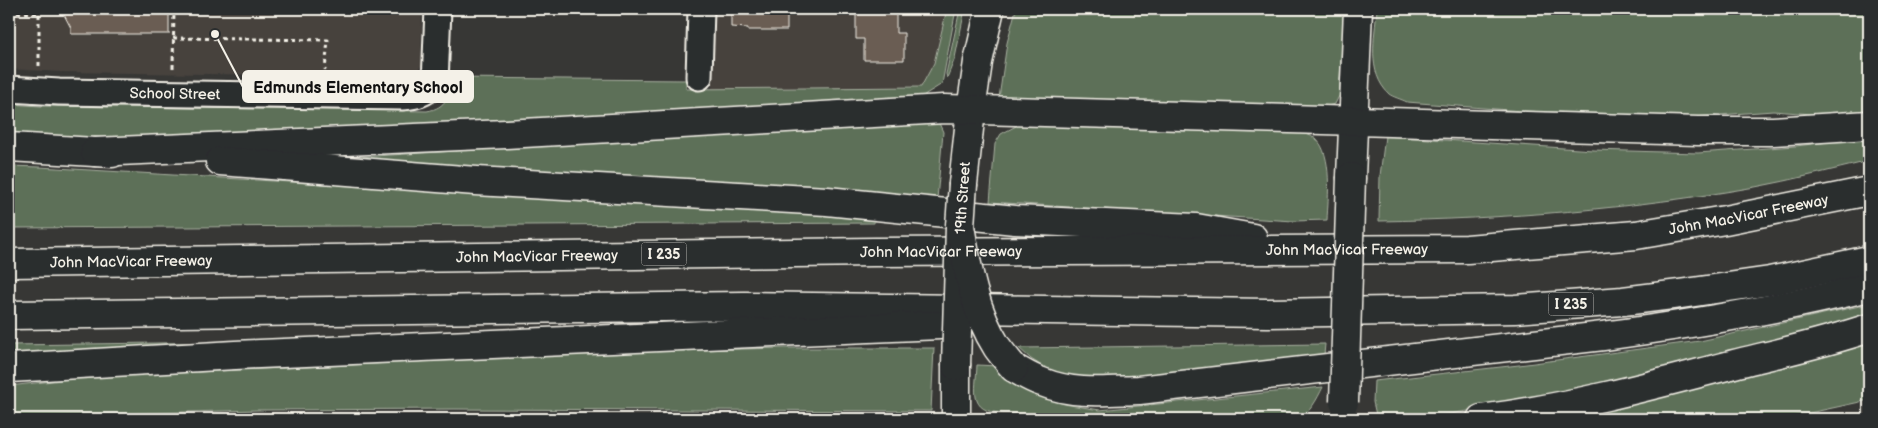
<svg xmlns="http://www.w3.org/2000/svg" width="1878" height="428" viewBox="0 0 1878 428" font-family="'Balsamiq Sans',sans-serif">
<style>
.built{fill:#47423e}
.green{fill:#5d6f58;stroke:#a8b0a0}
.building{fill:#6b5d52;stroke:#f4f1e8}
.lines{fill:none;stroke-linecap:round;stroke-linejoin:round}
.minor-casing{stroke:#f4f1e8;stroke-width:29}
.major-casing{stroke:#f4f1e8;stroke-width:31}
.highway-casing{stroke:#f4f1e8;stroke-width:31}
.path{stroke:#f4f1e8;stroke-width:3;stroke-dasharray:4 4;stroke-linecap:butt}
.minor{stroke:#2a2d2e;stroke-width:25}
.major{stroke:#2a2d2e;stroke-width:28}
.highway{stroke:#2a2d2e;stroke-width:28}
.major-bridge-casing{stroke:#f4f1e8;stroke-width:31;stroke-linecap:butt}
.highway-bridge-casing{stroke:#f4f1e8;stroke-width:31;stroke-linecap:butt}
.major-bridge{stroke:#2a2d2e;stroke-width:28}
.highway-bridge{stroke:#2a2d2e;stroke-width:28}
.labels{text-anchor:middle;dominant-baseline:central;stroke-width:4.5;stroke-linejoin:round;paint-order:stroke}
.shield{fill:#2a2d2e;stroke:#b7b6b0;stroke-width:1}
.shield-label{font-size:14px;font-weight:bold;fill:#f4f1e8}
.street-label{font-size:15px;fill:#f4f1e8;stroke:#2a2d2e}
.leader{fill:none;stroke:#f4f1e8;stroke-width:2}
.callout-dot{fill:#f4f1e8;stroke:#2a2d2e;stroke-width:2}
.callout{fill:#f4f1e8;stroke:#f4f1e8;stroke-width:2}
.callout-label{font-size:16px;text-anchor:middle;font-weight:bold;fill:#111}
</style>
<rect width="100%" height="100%" fill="#373735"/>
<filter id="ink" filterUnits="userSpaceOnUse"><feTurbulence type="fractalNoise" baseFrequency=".02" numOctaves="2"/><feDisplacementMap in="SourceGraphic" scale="10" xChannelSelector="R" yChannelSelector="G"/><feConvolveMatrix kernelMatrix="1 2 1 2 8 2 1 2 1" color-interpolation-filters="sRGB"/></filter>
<g filter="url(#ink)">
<!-- built -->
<path class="built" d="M9,9H422L421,66L413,79L406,84L396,86L371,85L355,76L61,72L9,69Z
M713,9H947L934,63L922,87L712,90Z"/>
<!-- green -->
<path class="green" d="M947,9H956L942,84L921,97L900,101L151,140L9,135V104L41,106L427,111C446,108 451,95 451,78L686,80V89L921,87L934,63Z
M960,9H965L955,58L947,78L946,74Z
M1016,9H1344L1339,96L1335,104L1323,107L999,98L1007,43Z
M1377,9H1869V115L1853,117L1773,111L1692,117L1522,111L1407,102C1401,99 1393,97 1389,94C1366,72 1375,37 1377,9Z
M938,121L943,132L937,199L327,159Z
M1042,124L1297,131C1303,133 1311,135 1316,139C1333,155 1328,198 1327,220L1294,221L990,202L995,144L1001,134L1018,125Z
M1385,136L1593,150L1698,153L1796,146L1869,137V161C1831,170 1793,180 1755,187C1631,209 1505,219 1379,221L1380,176Z
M9,166L39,167L875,217L874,223L9,228Z
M1869,304V315L1761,348L1592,389L1422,419H1377L1373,402L1374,381L1519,365L1700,341Z
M1869,340V400L1782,419H1550Z
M306,341L9,359V345Z
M1325,344L1324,355L1094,381L1053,373L1031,359L1019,348Z
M786,348H934L931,411L454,409L258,410L9,417V386L88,377L654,351Z
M977,365L997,366L1033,393L1064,404L1100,410L1323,387C1317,399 1310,414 1297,419H1156L1001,413C968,411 976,391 977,365Z"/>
<!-- building -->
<path class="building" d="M61,9H169V34H71V28Z
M749,9H787V30H748V28L731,27V11L749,12Z
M856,9H896V33H904V60H864V39H856Z"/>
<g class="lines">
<defs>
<g id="minor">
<path d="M699,77L701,9"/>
<path id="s1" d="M9,89L59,92L402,97C416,96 425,94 435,83L438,9"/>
</g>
<path id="major" d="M1351,177L1358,9
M963,184L971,110L978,62L990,9
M956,419V366"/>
<g id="highway">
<path d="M9,147L112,153"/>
<path d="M95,152L506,134L944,109L1698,131H1773L1869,125"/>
<path d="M220,161L476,181L827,201L1015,220L1196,228L1253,238"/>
<path id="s2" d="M9,263L874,252L1467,249L1636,235L1725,220L1869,191"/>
<path d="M9,315L744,306L1268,313L1515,309L1623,301L1680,294L1770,281L1869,260"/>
<path d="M9,368L235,355L940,325"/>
<path d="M1014,368C1023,373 1032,379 1042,382C1074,395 1106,391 1139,390L1603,336C1693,324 1781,309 1869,287"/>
<path d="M1481,419C1567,408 1650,386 1734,364C1779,353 1825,343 1869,328"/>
</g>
</defs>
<!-- minor casing -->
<use href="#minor" class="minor-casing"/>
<!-- major casing -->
<use href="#major" class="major-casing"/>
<!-- highway casing -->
<use href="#highway" class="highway-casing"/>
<!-- path -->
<path class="path" d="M9,13H39
M173,38L328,40L325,70
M39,66V9
M173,68L174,9"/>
<!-- minor -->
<use href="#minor" class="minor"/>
<!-- major -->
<use href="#major" class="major"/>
<!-- highway -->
<use href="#highway" class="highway"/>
<defs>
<path id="major-bridge" d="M956,366L960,226L963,184
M1344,402L1351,177"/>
<path id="highway-bridge" d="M960,226C967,267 974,311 997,347C1002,354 1008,361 1014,368"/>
</defs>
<!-- major-bridge casing -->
<use href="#major-bridge" class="major-bridge-casing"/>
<!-- highway-bridge casing -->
<use href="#highway-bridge" class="highway-bridge-casing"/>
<!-- major-bridge -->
<use href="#major-bridge" class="major-bridge"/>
<!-- highway-bridge -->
<use href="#highway-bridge" class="highway-bridge"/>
</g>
</g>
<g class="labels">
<!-- shield labels -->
<g class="shield">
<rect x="641.5" y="242.5" width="45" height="23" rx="4"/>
<rect x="1548.5" y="292.5" width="45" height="23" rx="4"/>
</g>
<g class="shield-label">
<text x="664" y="254">I 235</text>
<text x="1571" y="304">I 235</text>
</g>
<!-- street labels -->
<g class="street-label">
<text stroke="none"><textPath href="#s1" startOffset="166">School Street</textPath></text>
<text transform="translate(963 198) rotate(-86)">19th Street</text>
<text stroke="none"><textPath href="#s2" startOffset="1742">John MacVicar Freeway</textPath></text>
<text stroke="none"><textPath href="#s2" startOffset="1338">John MacVicar Freeway</textPath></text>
<text stroke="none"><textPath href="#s2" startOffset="932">John MacVicar Freeway</textPath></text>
<text stroke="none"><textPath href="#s2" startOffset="528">John MacVicar Freeway</textPath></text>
<text stroke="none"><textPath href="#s2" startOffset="122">John MacVicar Freeway</textPath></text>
</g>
</g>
<!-- callouts -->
<path class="leader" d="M215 34L243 87"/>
<circle class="callout-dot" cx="215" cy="34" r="5"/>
<rect class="callout" x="243" y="71" width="230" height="31" rx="5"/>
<g class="callout-label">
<text x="358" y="93">Edmunds Elementary School</text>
</g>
<!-- margin -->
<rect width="1878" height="428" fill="none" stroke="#2a2d2e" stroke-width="30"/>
<rect x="15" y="15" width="1848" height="398" fill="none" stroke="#f4f1e8" stroke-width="2" filter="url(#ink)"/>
</svg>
